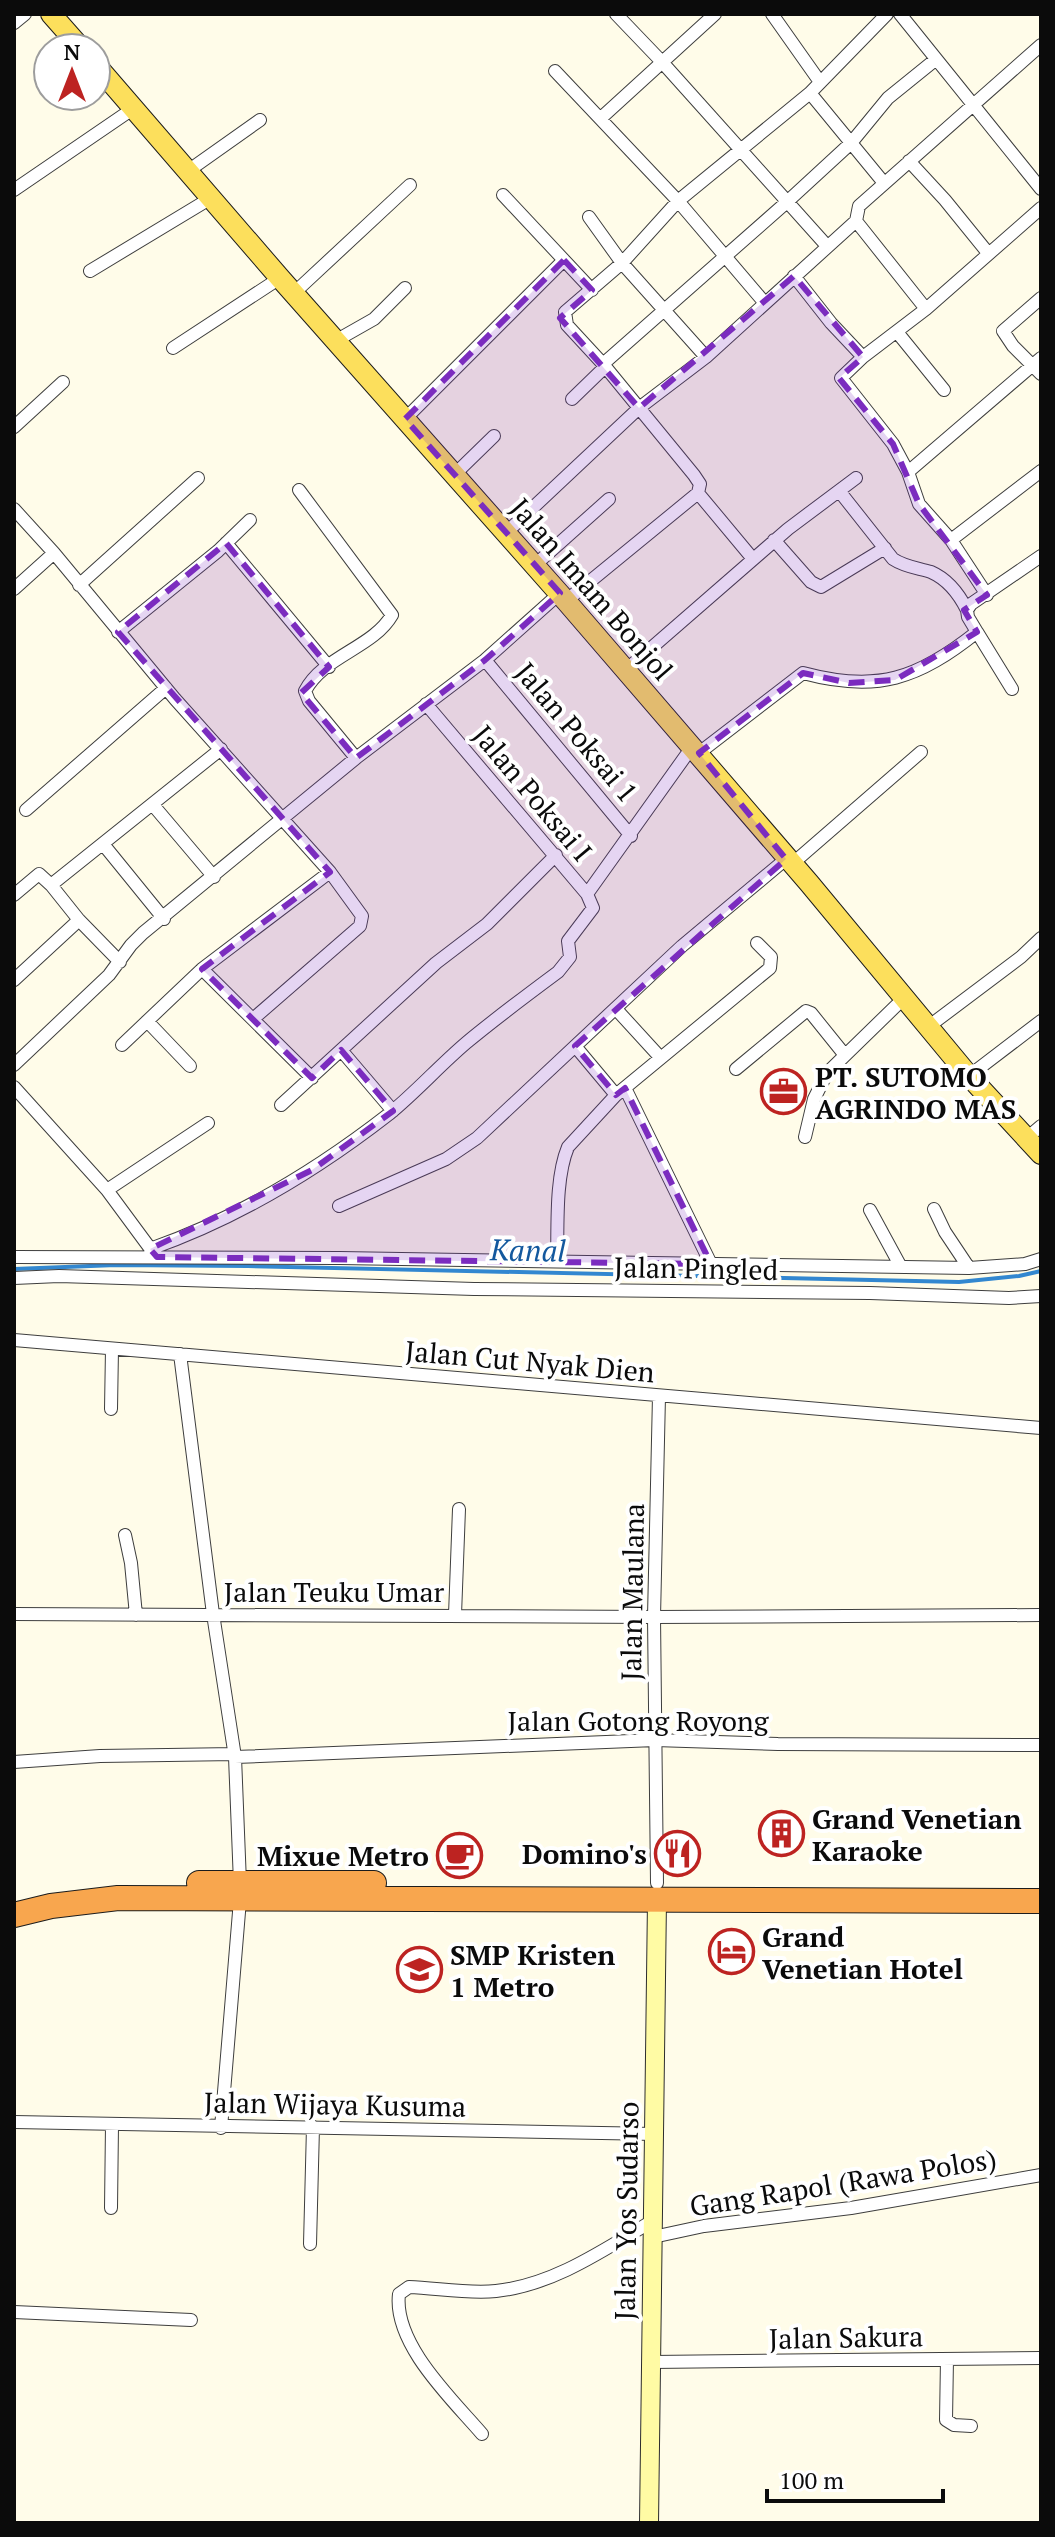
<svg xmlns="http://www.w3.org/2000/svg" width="1055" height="2537" viewBox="0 0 1055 2537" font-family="'PT Serif',serif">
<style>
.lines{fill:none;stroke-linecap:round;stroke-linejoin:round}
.stream{stroke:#3287d0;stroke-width:4}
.street-casing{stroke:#3e3e3e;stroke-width:14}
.secondary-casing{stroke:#2d2d2d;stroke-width:20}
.primary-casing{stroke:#1c1c1c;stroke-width:22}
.highway-casing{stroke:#1c1c1c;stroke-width:26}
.street{stroke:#fff;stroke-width:12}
.secondary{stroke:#fffba4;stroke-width:18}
.primary{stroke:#fcdf5c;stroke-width:20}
.highway{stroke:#f8a64e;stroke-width:24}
.marked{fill:#7b2cbf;fill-opacity:0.2;stroke:#7b2cbf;stroke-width:6;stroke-dasharray:16 10;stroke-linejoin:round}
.labels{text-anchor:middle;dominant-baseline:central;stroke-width:8;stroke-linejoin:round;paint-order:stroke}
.street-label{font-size:28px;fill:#0b0b0b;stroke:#fff}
.poi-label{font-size:28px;font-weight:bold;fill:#0b0b0b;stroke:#fff;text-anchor:start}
.water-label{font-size:30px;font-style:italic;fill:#13589e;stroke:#fff}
</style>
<rect width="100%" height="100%" fill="#fffce9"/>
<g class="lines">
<!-- stream -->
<path class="stream" d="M14,1269L116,1265L248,1266L959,1282L1019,1276L1041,1271"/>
<defs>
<path id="street" d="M616,14L662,62L827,246
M772,14L820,82
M900,14L1041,189
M14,23L25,14
M555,71L678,201L764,302
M810,93L884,183
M601,118L715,14
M909,161L945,200L988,253
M188,171L260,120
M14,190L134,108
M503,195L592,290
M589,217L622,263L706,357
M856,221L926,309
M90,271L211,198
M794,276L831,323L863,357
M294,293L410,185
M1041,298L1003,331L1013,346L1041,374
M897,332L944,390
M337,340L374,319L405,288
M173,348L280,278
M603,364L788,201L851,143L888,98L935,60
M572,399L605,367
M405,419L564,260
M14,427L63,382
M908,472L1041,358
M455,474L494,436
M299,490L392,615C373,648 323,656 305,691L309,701L356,758
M840,492L893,559C905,567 918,568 931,572C947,579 959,594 967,610
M14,509L54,553L175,699L330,872L362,916L360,926L253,1019
M507,532L639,408L706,357L856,221L859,206L1041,45
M774,540L811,582L821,587L885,548
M951,540L1041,471
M226,543L329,667
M753,559L698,493L700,484L694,475L603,364L567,325L565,312L622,263L678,201L810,93L887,14
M535,565L609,499
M79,585L198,478
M14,589L54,553
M987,595L951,540L919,504L908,472L893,444L841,378L863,357L926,309L1041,208
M566,601L698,493
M118,632L218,551L250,520
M977,632L1012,689
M485,660L631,836
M626,670L788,529L856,478
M699,753L803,673C877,693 918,679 977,632L968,617L967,610L971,604L1041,556
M153,805L214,877
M26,810L166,688
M103,844L164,919
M792,864L921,752
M51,885L79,920L120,962
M587,894L692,747
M14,895L39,874L51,885L221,749
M202,969L312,1078
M14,980L79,920
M616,1009L659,1056
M147,1021L190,1066
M928,1027L1021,957L1041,938
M122,1045L202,969L330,872
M575,1046L616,1095
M341,1050L393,1111
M14,1065L109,975L131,945L143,933L356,758L485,660L560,593
M736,1069L806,1011L811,1013L844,1054
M969,1076L1041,1021
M14,1087L107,1190L155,1255
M625,1088L711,1264
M281,1105L436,963L487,924L556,855
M805,1137L814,1099L827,1073L904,998
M1028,1137L1041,1126
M107,1190L208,1123
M339,1206L446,1159L477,1138L682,946L786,859
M934,1209L945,1232L969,1268
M870,1210L901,1267
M150,1249C236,1219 317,1170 389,1114C416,1092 439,1066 466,1043C496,1018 527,995 558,972L570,957L568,941L593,908L587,894L426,704
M14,1257L340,1258L969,1268L1025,1264L1041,1259
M557,1261C558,1227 555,1178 568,1147L616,1095L770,968L771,957L757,943
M14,1278L59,1276L474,1289L870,1293L1009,1298L1041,1296
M14,1340L1041,1428
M180,1354L213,1614L235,1757L240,1883
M111,1409L112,1349
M125,1535L131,1563L136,1615
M14,1614L654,1617L1041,1615
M455,1615L459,1509
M235,1757L655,1740L778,1744L1041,1745
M14,1762L100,1756L235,1754
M657,1883L654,1617L659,1396
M14,2122L655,2134
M221,2128L240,1900
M111,2208L112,2125
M653,2237L704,2226L851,2208L1041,2175
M310,2244L313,2127
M14,2312L191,2320
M947,2359L946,2420L954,2425L971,2426
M652,2362L1041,2358
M482,2434C452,2399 393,2344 399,2294L409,2287C437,2288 468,2294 496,2291C554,2285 605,2249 654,2220"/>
<path id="secondary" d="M649,2523L657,1900"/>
<path id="primary" d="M51,14L81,48
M96,65L280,278L566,601L809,883L969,1076L1041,1154"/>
<path id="highway" d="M199,1883H374
M14,1915L51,1906L118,1898L1041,1901"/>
</defs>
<!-- street casing -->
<use href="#street" class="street-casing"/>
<!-- secondary casing -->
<use href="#secondary" class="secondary-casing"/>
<!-- primary casing -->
<use href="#primary" class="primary-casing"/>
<!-- highway casing -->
<use href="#highway" class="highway-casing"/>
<!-- street -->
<use href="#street" class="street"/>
<!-- secondary -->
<use href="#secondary" class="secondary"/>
<!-- primary -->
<use href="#primary" class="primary"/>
<!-- highway -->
<use href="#highway" class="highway"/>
</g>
<!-- marked area -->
<path class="marked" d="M564,260L592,290L560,318L639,408L794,276L863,357L839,378L893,444L919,504L987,595L964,610L977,632L895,680L849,683L803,673L699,753L786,859L575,1046L616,1095L625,1088L711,1264L157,1257L150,1249L312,1170L393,1111L341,1050L312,1078L202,969L330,872L118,632L226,543L329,667L301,693L356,758L485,660L560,593L405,419Z"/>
<!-- icons -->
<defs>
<symbol id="office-ring" viewBox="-11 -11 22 22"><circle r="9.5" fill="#fff" stroke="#bd2321" stroke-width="1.5"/><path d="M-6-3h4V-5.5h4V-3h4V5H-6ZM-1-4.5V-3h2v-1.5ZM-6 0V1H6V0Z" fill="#bd2321"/></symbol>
<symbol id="building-ring" viewBox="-11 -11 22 22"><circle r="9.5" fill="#fff" stroke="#bd2321" stroke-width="1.5"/><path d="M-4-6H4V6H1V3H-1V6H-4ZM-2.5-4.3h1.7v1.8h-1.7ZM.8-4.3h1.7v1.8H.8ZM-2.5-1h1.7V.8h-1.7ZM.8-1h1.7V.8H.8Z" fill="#bd2321"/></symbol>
<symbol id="restaurant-ring" viewBox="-11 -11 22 22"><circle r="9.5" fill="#fff" stroke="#bd2321" stroke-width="1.5"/><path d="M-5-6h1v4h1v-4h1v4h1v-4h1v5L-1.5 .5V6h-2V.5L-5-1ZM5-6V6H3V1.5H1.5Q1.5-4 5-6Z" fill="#bd2321"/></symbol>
<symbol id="cafe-ring" viewBox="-11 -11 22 22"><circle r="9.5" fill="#fff" stroke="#bd2321" stroke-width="1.5"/><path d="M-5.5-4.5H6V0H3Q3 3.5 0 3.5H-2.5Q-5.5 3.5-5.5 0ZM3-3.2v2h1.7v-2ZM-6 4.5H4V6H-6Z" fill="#bd2321"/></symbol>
<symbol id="hotel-ring" viewBox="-11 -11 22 22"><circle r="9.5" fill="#fff" stroke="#bd2321" stroke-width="1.5"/><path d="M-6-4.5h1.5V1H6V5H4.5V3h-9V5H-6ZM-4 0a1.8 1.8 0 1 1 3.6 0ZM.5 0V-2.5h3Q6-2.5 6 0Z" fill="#bd2321"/></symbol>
<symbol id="school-ring" viewBox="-11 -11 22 22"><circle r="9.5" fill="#fff" stroke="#bd2321" stroke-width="1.5"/><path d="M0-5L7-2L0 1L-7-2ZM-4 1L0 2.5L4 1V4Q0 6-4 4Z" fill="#bd2321"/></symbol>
</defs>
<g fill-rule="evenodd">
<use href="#office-ring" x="758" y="1066" width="51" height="51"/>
<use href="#building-ring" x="756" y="1808" width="51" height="51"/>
<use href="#restaurant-ring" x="652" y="1828" width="51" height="51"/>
<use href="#cafe-ring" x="434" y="1830" width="51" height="51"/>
<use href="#hotel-ring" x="706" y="1926" width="51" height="51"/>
<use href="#school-ring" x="394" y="1944" width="51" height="51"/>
</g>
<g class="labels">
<!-- street labels -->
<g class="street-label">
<text transform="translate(592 589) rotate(49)">Jalan Imam Bonjol</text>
<text transform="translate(577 732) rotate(50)">Jalan Poksai 1</text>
<text transform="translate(533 793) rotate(50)">Jalan Poksai I</text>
<text transform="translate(696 1268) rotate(1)">Jalan Pingled</text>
<text transform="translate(530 1361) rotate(5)">Jalan Cut Nyak Dien</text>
<text x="334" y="1591">Jalan Teuku Umar</text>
<text transform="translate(632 1592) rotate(-89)">Jalan Maulana</text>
<text x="638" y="1720">Jalan Gotong Royong</text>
<text transform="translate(335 2104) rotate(1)">Jalan Wijaya Kusuma</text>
<text transform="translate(843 2182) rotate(-9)">Gang Rapol (Rawa Polos)</text>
<text transform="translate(626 2211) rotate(-89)">Jalan Yos Sudarso</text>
<text transform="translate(846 2337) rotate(-1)">Jalan Sakura</text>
</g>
<!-- poi labels -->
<g class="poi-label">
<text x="815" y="1076">PT. SUTOMO<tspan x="815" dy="32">AGRINDO MAS</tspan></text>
<text x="812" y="1818">Grand Venetian<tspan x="812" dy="32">Karaoke</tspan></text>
<text x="647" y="1853" text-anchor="end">Domino's</text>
<text x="429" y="1855" text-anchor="end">Mixue Metro</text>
<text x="762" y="1936">Grand<tspan x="762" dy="32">Venetian Hotel</tspan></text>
<text x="450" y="1954">SMP Kristen<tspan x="450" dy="32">1 Metro</tspan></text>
</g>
<!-- water labels -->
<g class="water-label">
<text transform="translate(528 1250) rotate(1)">Kanal</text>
</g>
</g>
<!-- border -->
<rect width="1055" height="2537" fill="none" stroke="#0b0b0b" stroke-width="32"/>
<!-- north arrow -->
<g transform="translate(72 72)"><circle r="38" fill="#ffffff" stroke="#9d9d9d" stroke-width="2"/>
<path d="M0-6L14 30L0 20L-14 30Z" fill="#bd2321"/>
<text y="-12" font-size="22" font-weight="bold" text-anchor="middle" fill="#0b0b0b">N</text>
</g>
<!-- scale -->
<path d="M767 2489v12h176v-12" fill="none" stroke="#0b0b0b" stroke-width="4"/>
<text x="779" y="2489" font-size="24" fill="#0b0b0b" stroke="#ffffff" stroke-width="6" paint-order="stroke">100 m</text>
</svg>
